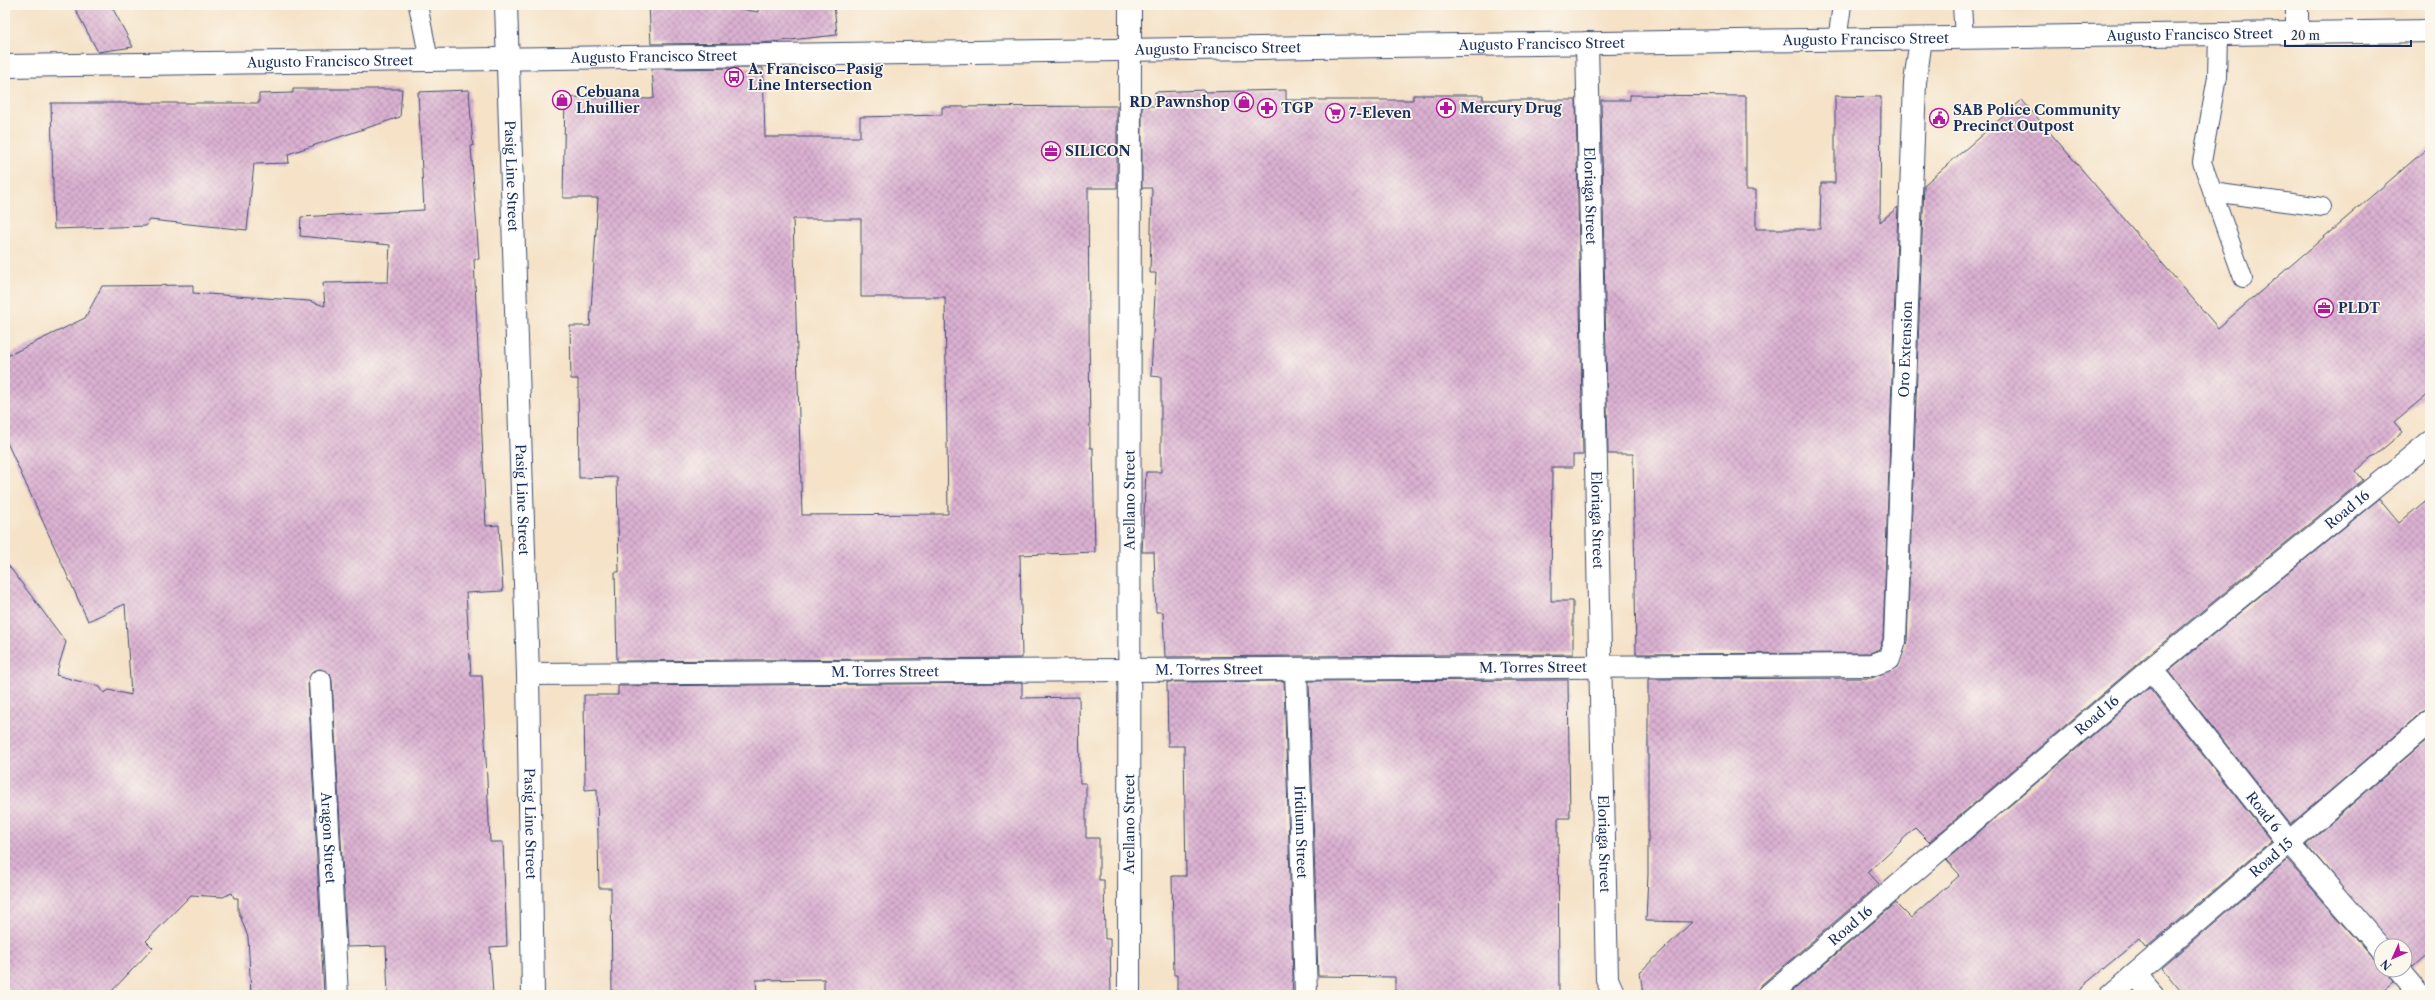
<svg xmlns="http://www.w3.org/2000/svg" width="2435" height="1000" viewBox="0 0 2435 1000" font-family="'Libre Caslon Text',serif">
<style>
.building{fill:url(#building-cross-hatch);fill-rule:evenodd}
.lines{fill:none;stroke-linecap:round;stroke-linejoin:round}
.lane-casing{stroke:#3c4a6e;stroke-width:20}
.street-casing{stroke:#3c4a6e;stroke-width:24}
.secondary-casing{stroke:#3c4a6e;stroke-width:24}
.lane{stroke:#fff;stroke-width:18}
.street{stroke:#fff;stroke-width:22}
.secondary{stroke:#fff;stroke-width:22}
.labels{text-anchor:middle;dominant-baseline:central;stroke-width:3.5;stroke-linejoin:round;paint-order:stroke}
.street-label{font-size:14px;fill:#1b2f5e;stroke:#fbf7ec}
.poi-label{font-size:14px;font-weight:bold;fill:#1b2f5e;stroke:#fbf7ec;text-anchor:start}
</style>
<defs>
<pattern id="building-cross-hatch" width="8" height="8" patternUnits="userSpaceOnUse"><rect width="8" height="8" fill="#dbb1d2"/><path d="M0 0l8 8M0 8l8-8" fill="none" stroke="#b190ae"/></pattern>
</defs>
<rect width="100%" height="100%" fill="#fbf7ec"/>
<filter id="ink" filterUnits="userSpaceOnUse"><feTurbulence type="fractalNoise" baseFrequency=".025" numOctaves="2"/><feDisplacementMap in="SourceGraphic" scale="8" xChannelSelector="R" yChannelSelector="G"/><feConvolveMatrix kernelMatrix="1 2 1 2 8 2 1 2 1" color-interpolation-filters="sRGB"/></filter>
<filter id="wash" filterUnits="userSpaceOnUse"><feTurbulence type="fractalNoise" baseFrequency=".012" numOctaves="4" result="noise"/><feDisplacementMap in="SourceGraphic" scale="16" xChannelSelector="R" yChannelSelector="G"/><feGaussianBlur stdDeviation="0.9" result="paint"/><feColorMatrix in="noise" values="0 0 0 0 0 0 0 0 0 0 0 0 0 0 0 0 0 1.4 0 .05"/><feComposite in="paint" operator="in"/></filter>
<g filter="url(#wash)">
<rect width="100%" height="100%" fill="#f5e2c7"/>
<g id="blocks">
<!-- building -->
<path class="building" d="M73,5H111L133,47L98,52Z
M649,5H719L758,12V5H834L837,35L762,43L651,44Z
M763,68L765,137H860V117L942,115V107L1117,106V188H1088L1090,448H1093L1095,552L1020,555L1022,658L617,661L615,572H619L617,477L579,478L578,379H571L570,326H590L598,198H563L565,97L650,99L654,98L652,69ZM793,219H861V297H945L948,514L802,515Z
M293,89H402L400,117L288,154L289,163L254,164L247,230L150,220L146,226L54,229L51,103H259V94L293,93Z
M469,90L473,146H471L479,259L474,260L486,526L499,525L503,591L466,593L471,676H482L490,842H503L507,946L490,947L493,995H388L386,946L347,947L332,680L330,674L320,669L313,671L308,682L324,995H251L248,937L238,910V898H234L232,893L223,897L191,895L146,941L153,948L108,995H5V561L66,642L56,675L100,687L104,693L109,690L131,695L125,604L88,621L5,438V357L85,318L102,286L193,285V293L309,301L325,306L323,283L388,282L390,245L300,236L301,217L424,210L418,92Z
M1204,90V92L1286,90V100H1413V95H1483V100H1576L1583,455H1573V467H1552L1551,601H1573V654L1165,657L1163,612H1156L1154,552H1142L1146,472H1161V377L1151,376L1156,273H1150L1152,188H1142V106H1155V92Z
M1630,95L1746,96V190H1756V229H1820L1821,183H1835V96L1881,97L1880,222L1898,207L1883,639L1879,649L1870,653L1636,654L1633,454H1608L1601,100H1630Z
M2022,100L2218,328L2430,146V392L2394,422L2403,432L2356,471L2363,480L2143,659L1929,842L1915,828L1868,872L1879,884L1761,985L1757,995H1643L1640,972L1692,922L1646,921L1648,874V679L1872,678L1898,667L1907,641L1924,185Z
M2430,497V709L2422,712L2290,825L2168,671L2379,499L2399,523Z
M1568,680L1570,818H1558L1559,995H1395V977L1318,976L1309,681Z
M1284,681L1293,977L1292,995H1177V975H1174L1172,876H1186L1184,746H1168L1167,682Z
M1022,683V698L1079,697L1080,783H1086V838H1099V880H1104L1105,939H1110L1111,995H824V979L756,980L757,995H612L611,888H599L597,789L585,790L584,695H618V686Z
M2149,687L2271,841L2146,948L2139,939L2072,995H1788L1896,903L1911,918L1960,875L1946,860Z
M2430,737V952L2413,967L2405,959V946H2393L2306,844Z
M2287,860L2372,957L2381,961V970H2387L2394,983L2379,995H2184L2162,968Z"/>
</g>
</g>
<g filter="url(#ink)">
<use href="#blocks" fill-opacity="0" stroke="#3c4a6e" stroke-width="1"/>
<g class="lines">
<defs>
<path id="lane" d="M418,5L429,60
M1962,5L1964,38
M2218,34L2217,77L2202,162L2243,278
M1837,41L1842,5
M2212,192L2322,207"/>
<g id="street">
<path d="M2297,5V33"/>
<path id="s1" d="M1587,43L1607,979L1614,995"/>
<path id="s2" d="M1296,669L1306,995"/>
<path id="s3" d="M2151,669L2278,830L2381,949"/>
<path id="s4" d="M528,674L1872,665L1889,659L1895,641L1915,82L1921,39"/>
<path id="s5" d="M320,681L337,995"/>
<path d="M2399,970L2420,995"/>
<path d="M2136,975L2153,995"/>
<path id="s6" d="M1129,995L1130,5"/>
<path id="s7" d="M1769,995L2151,669L2430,442"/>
<path id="s8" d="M2111,995L2430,721"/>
</g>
<g id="secondary">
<path id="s9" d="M506,5L528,674L533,995"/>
<path id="s10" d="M5,66L2430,31"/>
</g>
</defs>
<!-- lane casing -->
<use href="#lane" class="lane-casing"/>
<!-- street casing -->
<use href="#street" class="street-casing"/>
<!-- secondary casing -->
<use href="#secondary" class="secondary-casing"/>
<!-- lane -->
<use href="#lane" class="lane"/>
<!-- street -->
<use href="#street" class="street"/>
<!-- secondary -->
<use href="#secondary" class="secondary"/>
</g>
</g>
<!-- icons -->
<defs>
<symbol id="bus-ring" viewBox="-11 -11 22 22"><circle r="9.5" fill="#fbf7ec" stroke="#b5179e" stroke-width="1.5"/><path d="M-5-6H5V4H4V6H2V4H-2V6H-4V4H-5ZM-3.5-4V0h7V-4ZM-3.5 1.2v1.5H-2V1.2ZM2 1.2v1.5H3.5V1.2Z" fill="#b5179e"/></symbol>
<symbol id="shop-ring" viewBox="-11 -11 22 22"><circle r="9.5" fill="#fbf7ec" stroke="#b5179e" stroke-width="1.5"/><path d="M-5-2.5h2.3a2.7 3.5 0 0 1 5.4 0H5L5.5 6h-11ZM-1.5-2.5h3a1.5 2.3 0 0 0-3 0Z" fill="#b5179e"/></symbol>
<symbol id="pharmacy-ring" viewBox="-11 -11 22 22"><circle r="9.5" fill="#fbf7ec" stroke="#b5179e" stroke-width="1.5"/><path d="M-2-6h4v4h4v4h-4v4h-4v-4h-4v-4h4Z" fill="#b5179e"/></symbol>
<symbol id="supermarket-ring" viewBox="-11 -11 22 22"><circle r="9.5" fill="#fbf7ec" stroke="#b5179e" stroke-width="1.5"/><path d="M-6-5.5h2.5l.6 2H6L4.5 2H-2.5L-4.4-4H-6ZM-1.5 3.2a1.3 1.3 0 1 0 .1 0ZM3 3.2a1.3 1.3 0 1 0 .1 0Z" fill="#b5179e"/></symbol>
<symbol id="civic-ring" viewBox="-11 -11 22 22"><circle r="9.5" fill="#fbf7ec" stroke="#b5179e" stroke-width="1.5"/><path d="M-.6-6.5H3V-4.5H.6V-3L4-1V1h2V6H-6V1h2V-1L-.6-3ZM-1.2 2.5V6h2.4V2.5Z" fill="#b5179e"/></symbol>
<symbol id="office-ring" viewBox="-11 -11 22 22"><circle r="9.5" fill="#fbf7ec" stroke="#b5179e" stroke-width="1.5"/><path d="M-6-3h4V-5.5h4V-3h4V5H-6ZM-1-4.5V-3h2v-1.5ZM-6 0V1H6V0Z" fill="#b5179e"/></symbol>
</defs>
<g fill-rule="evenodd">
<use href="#bus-ring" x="723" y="66" width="22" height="22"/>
<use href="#shop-ring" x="551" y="89" width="22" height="22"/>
<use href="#shop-ring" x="1233" y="91" width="22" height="22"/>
<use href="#pharmacy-ring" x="1256" y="97" width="22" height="22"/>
<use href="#pharmacy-ring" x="1435" y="97" width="22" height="22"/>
<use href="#supermarket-ring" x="1324" y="102" width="22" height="22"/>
<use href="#civic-ring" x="1928" y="107" width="22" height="22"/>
<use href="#office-ring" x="1040" y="140" width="22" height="22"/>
<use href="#office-ring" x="2313" y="297" width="22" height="22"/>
</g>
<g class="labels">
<!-- street labels -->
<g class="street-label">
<text stroke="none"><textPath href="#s10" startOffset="2185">Augusto Francisco Street</textPath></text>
<text stroke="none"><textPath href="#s10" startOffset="1861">Augusto Francisco Street</textPath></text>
<text stroke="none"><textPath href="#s10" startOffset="1537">Augusto Francisco Street</textPath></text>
<text stroke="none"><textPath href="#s10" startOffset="1213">Augusto Francisco Street</textPath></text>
<text stroke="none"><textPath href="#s10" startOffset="649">Augusto Francisco Street</textPath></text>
<text stroke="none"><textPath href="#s10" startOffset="325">Augusto Francisco Street</textPath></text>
<text stroke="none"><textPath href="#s9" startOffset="171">Pasig Line Street</textPath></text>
<text stroke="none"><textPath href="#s1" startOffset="153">Eloriaga Street</textPath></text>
<text stroke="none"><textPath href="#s4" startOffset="1673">Oro Extension</textPath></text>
<text stroke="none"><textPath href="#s9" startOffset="495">Pasig Line Street</textPath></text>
<text stroke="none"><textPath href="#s6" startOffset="495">Arellano Street</textPath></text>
<text stroke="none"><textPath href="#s7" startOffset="755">Road 16</textPath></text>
<text stroke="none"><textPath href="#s1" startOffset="477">Eloriaga Street</textPath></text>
<text stroke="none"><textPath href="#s4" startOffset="1005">M. Torres Street</textPath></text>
<text stroke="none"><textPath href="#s4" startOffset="681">M. Torres Street</textPath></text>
<text stroke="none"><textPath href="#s4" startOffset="357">M. Torres Street</textPath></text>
<text stroke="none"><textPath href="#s7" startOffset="431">Road 16</textPath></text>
<text stroke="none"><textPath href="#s3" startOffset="182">Road 6</textPath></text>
<text stroke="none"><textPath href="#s9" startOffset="819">Pasig Line Street</textPath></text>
<text stroke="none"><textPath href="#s6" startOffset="171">Arellano Street</textPath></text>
<text stroke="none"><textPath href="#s2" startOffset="163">Iridium Street</textPath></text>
<text stroke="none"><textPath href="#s5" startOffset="157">Aragon Street</textPath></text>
<text stroke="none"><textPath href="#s1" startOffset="801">Eloriaga Street</textPath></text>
<text stroke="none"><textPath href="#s8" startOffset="211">Road 15</textPath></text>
<text stroke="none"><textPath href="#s7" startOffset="107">Road 16</textPath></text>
</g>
<!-- poi labels -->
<g class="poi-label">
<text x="748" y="69">A. Francisco–Pasig<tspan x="748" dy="16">Line Intersection</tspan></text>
<text x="576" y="92">Cebuana<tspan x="576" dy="16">Lhuillier</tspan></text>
<text x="1230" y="102" text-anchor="end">RD Pawnshop</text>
<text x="1281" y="108">TGP</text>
<text x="1460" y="108">Mercury Drug</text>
<text x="1953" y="110">SAB Police Community<tspan x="1953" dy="16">Precinct Outpost</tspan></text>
<text x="1349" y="113">7-Eleven</text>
<text x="1065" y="151">SILICON</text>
<text x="2338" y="308">PLDT</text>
</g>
</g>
<!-- margin -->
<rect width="2435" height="1000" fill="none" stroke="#fbf7ec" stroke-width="20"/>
<!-- north arrow -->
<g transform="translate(2393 958) rotate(225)"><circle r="19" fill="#fbf7ec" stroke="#a1a7b3"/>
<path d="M0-3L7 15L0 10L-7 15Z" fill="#b5179e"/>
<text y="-6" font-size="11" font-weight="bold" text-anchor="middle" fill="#1b2f5e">N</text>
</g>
<!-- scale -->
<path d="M2285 40v6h126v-6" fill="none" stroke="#1b2f5e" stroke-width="2"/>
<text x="2291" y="40" font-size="12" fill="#1b2f5e" stroke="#fbf7ec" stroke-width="3" paint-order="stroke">20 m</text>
</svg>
